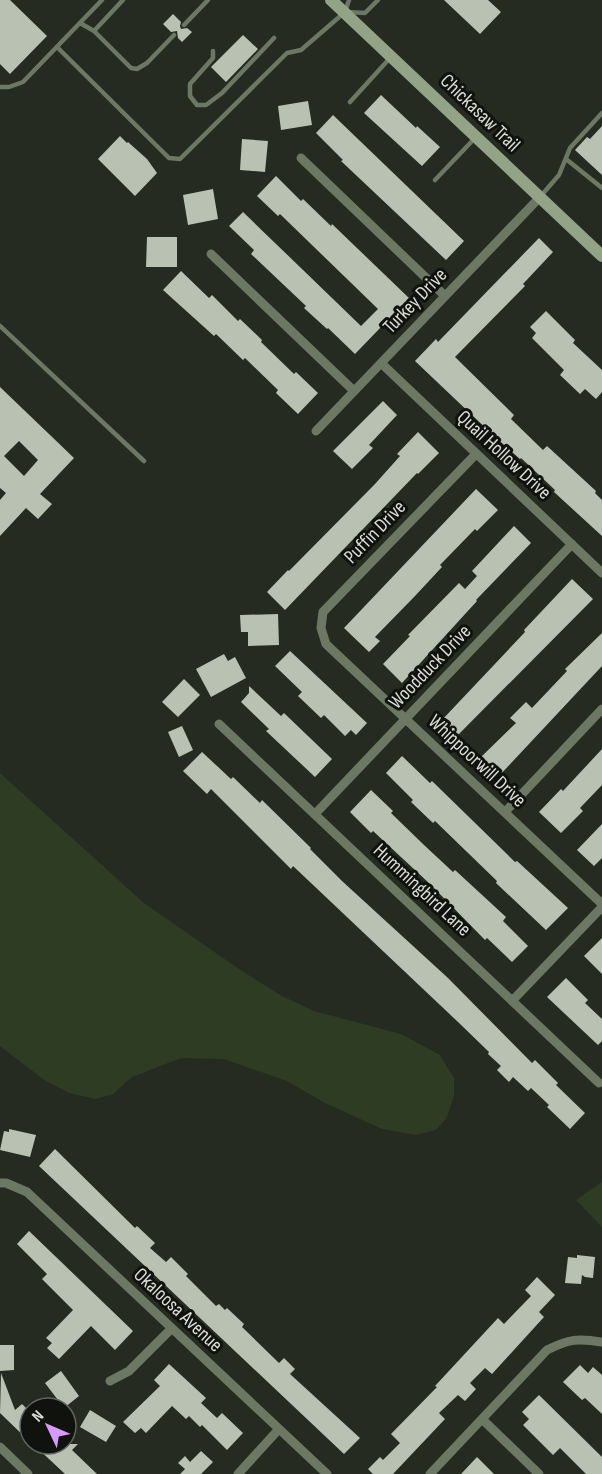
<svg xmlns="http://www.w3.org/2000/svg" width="602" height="1474" viewBox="0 0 602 1474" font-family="'Sofia Sans Condensed',sans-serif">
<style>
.green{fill:#2e3c23}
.building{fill:#b9c1b3;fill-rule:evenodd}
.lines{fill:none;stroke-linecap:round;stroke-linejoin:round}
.lane{stroke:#6c7764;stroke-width:4.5}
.street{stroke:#6c7764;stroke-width:9}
.secondary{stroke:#92a485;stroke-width:12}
.labels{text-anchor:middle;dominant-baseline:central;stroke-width:6;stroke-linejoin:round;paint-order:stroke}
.street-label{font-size:20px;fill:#daded7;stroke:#10120e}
</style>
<rect width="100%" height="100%" fill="#252b20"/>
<!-- green -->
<path class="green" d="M0,773L144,903L239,969L282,996L314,1011L401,1034L440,1055L454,1078V1096L446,1119L436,1130L416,1135L382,1129L325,1103L287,1081L224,1059L181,1058L132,1077L113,1094L96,1099L69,1093L44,1080L0,1046Z
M602,1182V1227L576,1200Z"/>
<!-- building -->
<path class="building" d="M0,0H10L47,36L10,74L0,64Z
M444,0H488L501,12L480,34Z
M173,14L181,22L180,26L181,29L187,28L192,32L182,42L178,38L177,31L171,32L163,24Z
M243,35L258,49L226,82L211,67Z
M381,95L416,128L417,126L440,147L422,166L364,113Z
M308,101L312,125L281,130L278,106Z
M333,115L464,241L446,260L341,161L343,160L316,133Z
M602,126V175L575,150L587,137L590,139Z
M120,136L127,143L128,142L147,159L157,173L135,196L98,159Z
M242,139L268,141L265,172L240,170Z
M276,176L301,201L303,199L331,226L332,224L409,298L355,354L328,328L327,329L304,308L306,306L251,254L254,250L229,226L243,212L361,326L378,309L280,214L278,216L257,196Z
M213,189L218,219L188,225L183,195Z
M147,237H177V267H146Z
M539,238L553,252L523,284L525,286L455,357L514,415L511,419L543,450L547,446L596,491L595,493L602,500V536L554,492L555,490L521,458L520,459L494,436L415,361L436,339L438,342Z
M181,271L209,298L212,295L238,321L240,319L262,340L261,342L294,374L296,372L318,393L298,414L276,393L278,390L245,358L243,360L216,334L214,336L163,290Z
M546,311L575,340L573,343L602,370V392L596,399L585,389L580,394L560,375L564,370L532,338L536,333L530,327Z
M0,387L74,458L40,494L52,504L38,519L26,508L0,536V500L6,493L0,488ZM19,441L38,460L24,476L4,456Z
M383,401L397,415L369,445L373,448L352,469L333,451Z
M418,432L439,453L418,474L417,473L285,610L267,592L288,570L289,571L375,484L400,456L397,454Z
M476,489L498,510L477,531L475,529L440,565L442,567L415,596L375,637L380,641L369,652L344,628Z
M514,526L531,543L476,600L477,601L402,683L383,664L410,636L408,635L459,583L465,589L477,576L472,571Z
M572,579L593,599L457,736L441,721L525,632L524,630Z
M278,614L279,645L248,646V632H241L240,615Z
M602,633V666L499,776L480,758L516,723L510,718L526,702L532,708L567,671L565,669Z
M290,651L367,723L356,735L351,730L345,736L324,715L321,718L298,696L302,692L275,666Z
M224,654L228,661L235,657L246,678L211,697L196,669Z
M184,679L200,695L178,717L162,702Z
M249,686L281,716L284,713L332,759L315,777L266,731L269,729L241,702L249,693Z
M182,726L193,750L179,757L168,732Z
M602,749V785L580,808L583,811L561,833L539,812L561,789L563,791Z
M202,752L231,779L233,777L260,803L262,800L311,848L310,849L342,881L448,978L532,1063L535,1060L558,1083L556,1085L585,1113L570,1129L547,1107L549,1105L531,1088L528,1091L513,1077L509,1082L497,1070L501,1066L488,1054L489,1052L458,1022L293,866L291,869L211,789L207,794L183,771Z
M402,756L430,783L432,781L515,862L517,861L568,908L546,930L496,883L497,881L435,821L433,823L411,802L413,800L386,773Z
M371,790L393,811L391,813L424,845L453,872L455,870L506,917L503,921L528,946L512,962L487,938L485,940L430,884L373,831L371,833L350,812Z
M602,824V858L594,866L577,850Z
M602,938V974L584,956Z
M566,978L588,1000L585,1003L602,1019V1041L598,1045L547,997Z
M9,1129L36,1135L30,1157L0,1150L4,1131L9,1132Z
M55,1149L135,1228L137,1226L155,1243L150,1248L166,1262L171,1257L188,1274L186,1276L216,1306L219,1304L225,1310L227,1308L244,1324L242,1327L279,1363L284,1358L295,1369L290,1374L360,1438L344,1454L39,1166Z
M29,1231L133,1331L115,1350L91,1326L59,1359L47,1348L52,1343L46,1338L73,1310L42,1279L47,1274L17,1244Z
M577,1255L595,1257L593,1278L585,1277L582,1275L581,1284L565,1283L568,1257L577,1258Z
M537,1277L555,1295L539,1312L544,1317L492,1374L485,1368L470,1383L476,1389L465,1401L458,1395L439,1413L445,1419L393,1474H373L368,1469L380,1457L383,1460L400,1443L391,1434L437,1387L435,1386L498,1318L504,1324L531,1296L525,1290Z
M0,1345H14V1370L0,1371Z
M169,1364L206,1398L201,1403L217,1418L222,1413L243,1433L227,1450L202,1425L200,1427L189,1416L186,1419L172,1406L146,1433L141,1428L135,1433L123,1422L160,1386L154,1380Z
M580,1365L588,1373L593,1367L602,1375V1414L585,1398L582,1400L563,1382Z
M61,1371L79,1396L64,1408L45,1383Z
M1,1373L15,1410L22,1404L30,1412V1442L0,1413Z
M539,1395L602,1457V1474H586L560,1448L553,1455L523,1425L529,1419L522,1412Z
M90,1410L116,1426L106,1442L80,1427Z
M33,1444H78L72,1450L97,1474H65Z
M201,1451L213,1462L201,1474H180L185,1469L178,1463L185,1456L190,1462Z
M477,1457L494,1474H461Z"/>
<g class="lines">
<!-- lane -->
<path class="lane" d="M348,12L365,13L378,0
M80,23L94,31L131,68L137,69L147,63L174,35
M184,25L208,0
M94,31L123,0
M57,47L169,158L180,159L287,53L301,50L345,12L349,0
M213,51V58L190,84V96L197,105H206L222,93L274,38
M0,87H9L23,82L102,0
M350,102L390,58
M566,159L602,188
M435,180L474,139
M540,197L559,175L570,148L602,113
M0,326L144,461"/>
<!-- street -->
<path class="street" d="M301,158L445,296
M211,254L354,391
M381,363L602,573
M316,431L540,197
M476,454L323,612L321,628L326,644L602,904
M219,724L599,1083
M505,812L602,709
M315,814L572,544
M512,1001L602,907
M0,1183H6L27,1192L327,1474
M110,1381L129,1371L171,1329
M482,1419L539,1474
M0,1447L28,1474
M238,1474L279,1429
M430,1474L547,1350C569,1339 578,1338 602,1342"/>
<!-- secondary -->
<path class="secondary" d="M331,0L602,256"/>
</g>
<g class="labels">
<!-- street labels -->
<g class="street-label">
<text transform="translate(480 113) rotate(44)">Chickasaw Trail</text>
<text transform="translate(415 301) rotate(-46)">Turkey Drive</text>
<text transform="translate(504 455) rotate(43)">Quail Hollow Drive</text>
<text transform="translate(375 532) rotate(-46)">Puffin Drive</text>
<text transform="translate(430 667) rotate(-46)">Woodduck Drive</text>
<text transform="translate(477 761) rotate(43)">Whippoorwill Drive</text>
<text transform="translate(422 890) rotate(43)">Hummingbird Lane</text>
<text transform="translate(178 1310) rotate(43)">Okaloosa Avenue</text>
</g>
</g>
<!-- north arrow -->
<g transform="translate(48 1426) rotate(314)"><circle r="28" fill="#10120e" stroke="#61645e" stroke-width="1.5"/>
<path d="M0-4.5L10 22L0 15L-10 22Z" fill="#d69bfa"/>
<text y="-9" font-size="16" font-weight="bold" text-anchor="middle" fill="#daded7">N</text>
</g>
</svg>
